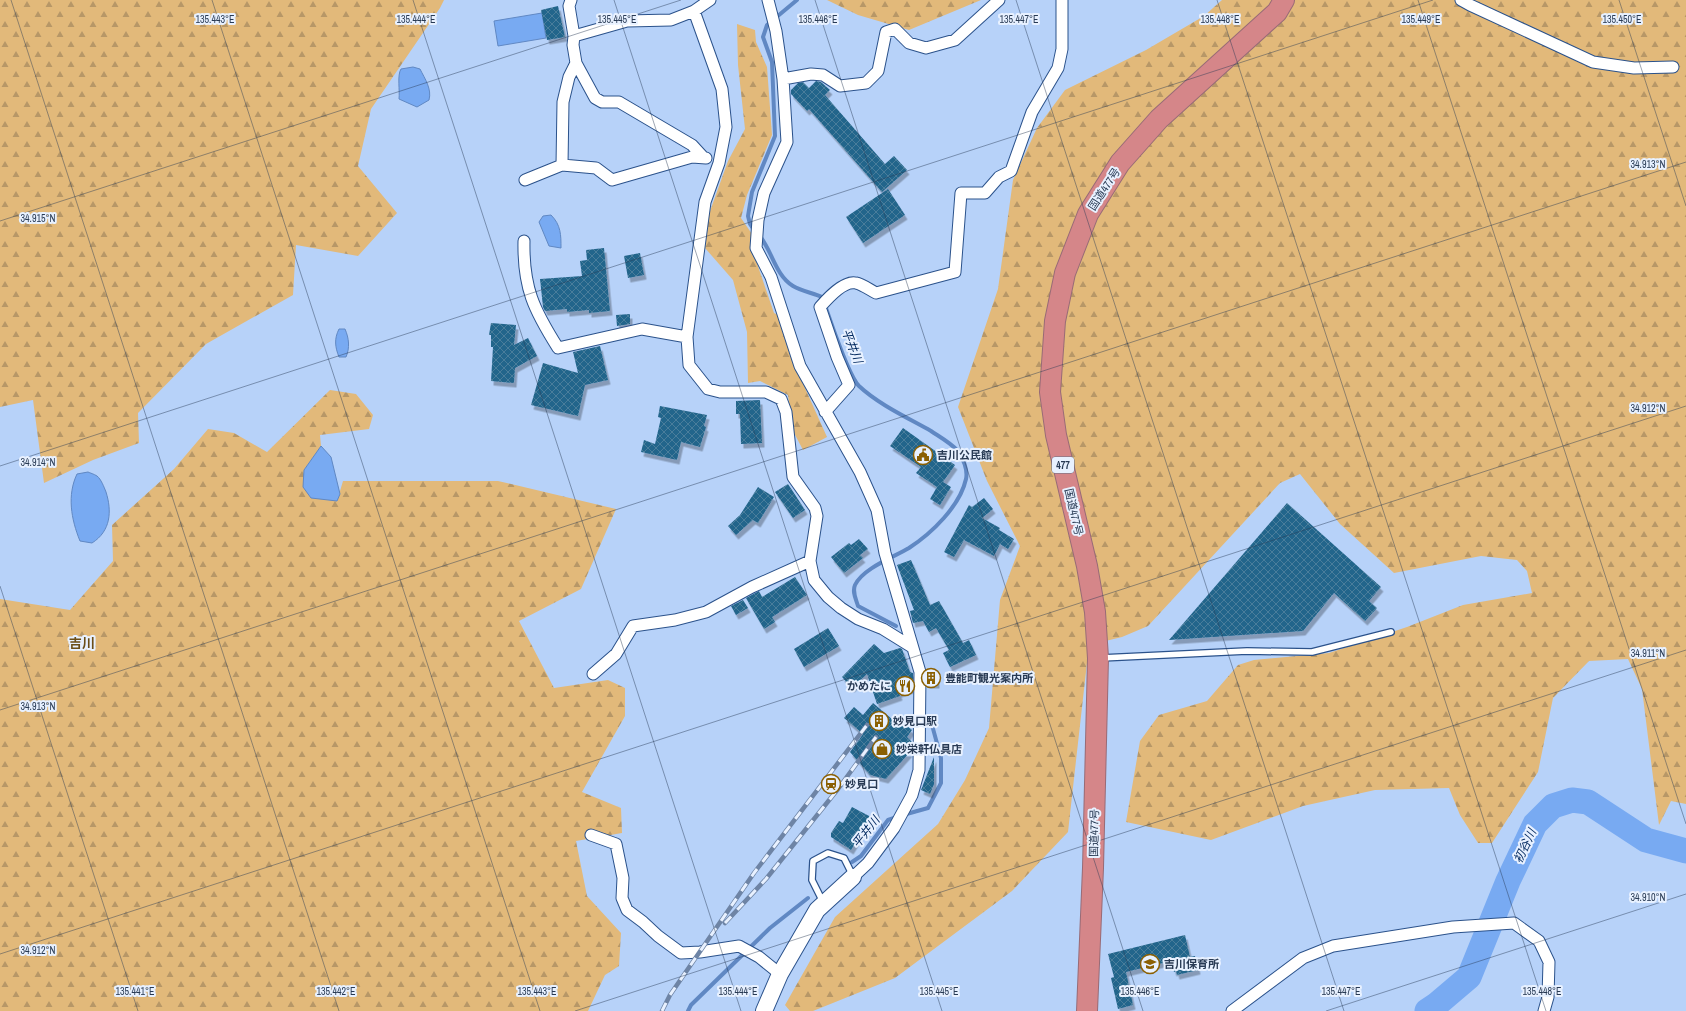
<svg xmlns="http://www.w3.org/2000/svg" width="1686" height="1011" viewBox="0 0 1686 1011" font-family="'Archivo Narrow','Noto Sans JP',sans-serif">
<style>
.forest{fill:url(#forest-firs)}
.water{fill:#78aaf2;stroke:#6088c3}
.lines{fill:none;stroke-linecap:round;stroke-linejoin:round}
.stream{stroke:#6088c3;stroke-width:4}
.river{stroke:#78aaf2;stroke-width:25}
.building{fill:url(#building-cross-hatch);filter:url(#shadow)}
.lane-casing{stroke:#2b528b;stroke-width:8}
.street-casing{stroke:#2b528b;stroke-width:13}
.secondary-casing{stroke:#2b528b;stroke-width:18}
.highway-casing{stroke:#986b76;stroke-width:22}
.lane{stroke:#fff;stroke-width:5.5}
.street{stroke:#fff;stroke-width:11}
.secondary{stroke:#fff;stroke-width:16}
.highway{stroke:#d58689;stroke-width:20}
.rail-casing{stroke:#6e84a5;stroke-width:4.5}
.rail{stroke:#e8f1ff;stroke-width:3;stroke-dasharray:9;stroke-linecap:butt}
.ticks{fill:none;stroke:#283a54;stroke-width:1;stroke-opacity:0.45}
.labels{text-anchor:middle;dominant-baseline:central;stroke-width:4;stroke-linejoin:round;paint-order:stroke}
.shield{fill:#e8f1ff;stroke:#627187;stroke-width:1}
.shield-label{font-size:10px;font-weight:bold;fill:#283a54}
.street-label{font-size:11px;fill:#283a54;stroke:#e8f1ff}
.poi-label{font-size:11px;font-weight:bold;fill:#283a54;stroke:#e8f1ff;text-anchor:start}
.water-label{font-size:12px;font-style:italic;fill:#00285f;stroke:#e8f1ff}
.quarter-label{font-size:13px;font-weight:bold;fill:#6c4e17;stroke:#e8f1ff}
.ticks-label{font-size:10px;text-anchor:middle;fill:#283a54;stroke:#e8f1ff;stroke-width:4;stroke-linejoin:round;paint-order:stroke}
</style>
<defs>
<pattern id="forest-firs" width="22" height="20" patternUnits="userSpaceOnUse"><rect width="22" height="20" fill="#e2b97a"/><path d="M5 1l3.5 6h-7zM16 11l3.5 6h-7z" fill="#b79767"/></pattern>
<pattern id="building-cross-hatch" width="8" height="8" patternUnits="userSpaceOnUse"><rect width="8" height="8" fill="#23658b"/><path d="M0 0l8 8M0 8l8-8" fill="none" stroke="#4a7d9b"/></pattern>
<filter id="shadow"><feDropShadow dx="2.5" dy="4.5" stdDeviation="0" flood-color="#0004"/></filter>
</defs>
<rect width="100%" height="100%" fill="#b7d2f9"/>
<!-- forest -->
<path class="forest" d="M0,0H444L440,8L371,109L358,166L397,213L358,256L296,245L293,295L206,344L138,413L139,443L93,460L44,483L33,400L0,407Z
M827,0H981L909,30L858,15Z
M1222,0H1686V804L1671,801L1659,825L1642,689L1628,659L1589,661L1553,698L1538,772L1492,843H1478L1460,815L1449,788L1375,790L1303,806L1211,840L1126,822L1140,741L1159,715L1207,701L1238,665L1254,660L1329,653L1407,627L1463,605L1532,593L1527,571L1517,560L1481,556L1394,573L1340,524L1300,474L1280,483L1148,626L1122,637L1089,645L1068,832L1012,891L895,978L813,1011H790L785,1005L835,917L938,824L965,780L989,728L1000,600L1020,546L987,481L958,407L998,289L1013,180L1037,128L1065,90L1146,50L1204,16Z
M737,24L755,30L756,42L767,67L772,135L747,195L741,218L752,234L751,246L774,313L778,315L792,359L827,437L803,450L792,429L788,395L760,381L748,383L747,332L733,280L705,248L709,214L728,161L745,129L738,65Z
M330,390L356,394L373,415L369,429L320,435L321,446L304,470L337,501L343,481H498L616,509L581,589L519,621L554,688L608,680L625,688V716L582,792L621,808L622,833L576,841L587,896L621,933L619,966L605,975L588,1011H0V599L70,610L113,561L112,525L174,469L208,429L234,433L267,452Z"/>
<!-- water -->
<path class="water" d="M542,13L546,38L498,46L494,21Z
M413,67L420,69C425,79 432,89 429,100L417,107L399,99C400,91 397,75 401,69Z
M551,215C561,225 561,235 561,248L549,246L539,222L543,216Z
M339,329H345C349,338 350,348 346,357H339C335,347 334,339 339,329Z
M321,446L331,457L340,494L337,501L311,498L303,487L304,470Z
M88,472C90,473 94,474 97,476C101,479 104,487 106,492C112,511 111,531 92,543L80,541C71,519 67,495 77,474Z"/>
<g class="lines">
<!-- stream -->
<path class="stream" d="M754,230L750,224L748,216L752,192L775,136L772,62L763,37L767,25L797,0
M759,235C772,250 775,275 793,286C801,291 813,293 822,297C829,315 847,374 859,386C878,404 908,418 931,431C940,437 951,443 958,451C963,458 968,470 966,479C960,506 932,533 909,548C894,557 863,568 855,585C852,592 856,599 858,606L896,626
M903,815L928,808L941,783V758L932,725
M852,862L861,856L888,820L897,817
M688,1011L691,1005L770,928L808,898"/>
<!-- river -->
<path class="river" d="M1427,1011L1436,1005L1469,977L1508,881L1535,824L1553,806L1572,800L1588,802L1646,840L1686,851"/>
</g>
<!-- building -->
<path class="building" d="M558,6L565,37L547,40L541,10Z
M816,81L821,82L830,90L825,95L885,164L894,156L907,170L882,192L809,109L807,111L791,94V90L798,83L803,82L809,88Z
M888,189L905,215L863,243L846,217Z
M604,248L610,311L589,313V310L567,312V309L545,311L543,307L540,279L582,276L580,261L587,260L586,250Z
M640,253L644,275L628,278L624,256Z
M630,314V324L617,326L616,315Z
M491,323L516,325L514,345L528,338L537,356L515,368L514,383L491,381L493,347H491V335H489Z
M600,346L608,380L585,385L578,416L531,405L543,363L578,373L573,352Z
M760,400L762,443L741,444L740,414H736V401Z
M660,406L707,415L704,426L706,427L700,447L681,442L677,460L641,452L644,440L655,444L661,418L658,417Z
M903,428L955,465L943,482L951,487L940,505L930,499L937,487L916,473L921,467L890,446Z
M788,484L805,510L793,518L775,492Z
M758,487L774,497L758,523L753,520L736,535L728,526L740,515Z
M984,498L993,509L982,518L1000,528L999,530L1014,539L1008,549L1000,544L994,556L964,540L954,557L944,552L969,505L972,507Z
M1287,503L1381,587L1369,601L1377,608L1365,621L1334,593L1303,631L1169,640Z
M859,539L868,549L860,555L863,558L844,573L831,557L849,543L851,545Z
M911,560L930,605L939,601L963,643L969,640L976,655L950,667L943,653L949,650L936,628L929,632L923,621L913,623L910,611L914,610L897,565Z
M795,577L807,595L772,617L775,622L764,629L746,598L759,591L762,597Z
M743,600L748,608L736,615L731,606Z
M828,628L839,646L804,667L794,649Z
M874,644L884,653L900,648L902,649L910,672L913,673V685H910L911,689L899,693L900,696L877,704L867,674L852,688L842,677Z
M927,672H937V684H927Z
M873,703L899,725L902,722L912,730L907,737L912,742L903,752H910L886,779L870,775L850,752L863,734L844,718L854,707L863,715Z
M934,757V784L930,794L921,790Z
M852,807L871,817L851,850L831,837V833L839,821L843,823Z
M1185,935L1190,957L1195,956L1198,970L1177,975L1176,971L1174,972L1171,961L1126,972L1133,1005L1118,1009L1111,978L1114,977L1108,954Z"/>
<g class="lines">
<defs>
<path id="lane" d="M1101,658L1247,651L1312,652L1391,632
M823,902L812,880L813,861L828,853L844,858L853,876"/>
<path id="street" d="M571,0L569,6L574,36L573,45L576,63L595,98L602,102H619L692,145L703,157
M768,0L776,31L783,79L787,142L764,193L758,220L756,248L771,277L800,366L860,472L877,510L885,553L920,672L919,770L912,795L894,828L868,863L853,877
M1461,0L1470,5L1593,62L1634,68L1673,67
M694,11L722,89L726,127L719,163L705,202L687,337L689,365L708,389L720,392H766L781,399L786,412L793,477L815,508L817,516L810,561L814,580L828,597L841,608L858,619L883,629L912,647
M574,36L627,21L671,20L694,11L710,0
M783,79L811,74L823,75L840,86L866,83L878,71L886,32L895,29L909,43L926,48L955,40L999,0
M562,165L596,168L612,180L692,157L706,158
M525,180L562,165L563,102L569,77L576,63
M524,241C523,288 534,310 558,348L642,329L687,337
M825,412L849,385L837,357L820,307C827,299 844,280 856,283C862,284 870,290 876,293L955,272L961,193H985L999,177L1011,171L1032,112L1058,68L1062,49V0
M593,674L616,654L633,626L675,620L706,612L752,587L810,561
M591,835L616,844L623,878L622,898L627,910L643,922L658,936L681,953L700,952L739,946L759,957L780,974
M1232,1011L1303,958L1333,946L1453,927L1514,923L1539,941L1549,962L1548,997L1544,1011"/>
<path id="secondary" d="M764,1011L780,974L817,910L853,877"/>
<path id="highway" d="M1087,1011L1093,868L1098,658L1095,612L1087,566L1056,435L1050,392L1055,321L1065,273L1088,214L1120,163L1159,119L1277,12L1284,0"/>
</defs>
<!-- lane casing -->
<use href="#lane" class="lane-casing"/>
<!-- street casing -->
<use href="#street" class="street-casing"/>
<!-- secondary casing -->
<use href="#secondary" class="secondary-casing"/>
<!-- highway casing -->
<use href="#highway" class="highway-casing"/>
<!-- lane -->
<use href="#lane" class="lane"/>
<!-- street -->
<use href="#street" class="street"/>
<!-- secondary -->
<use href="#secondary" class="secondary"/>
<!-- highway -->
<use href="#highway" class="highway"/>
<defs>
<path id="rail" d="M725,923L766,879L838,789L876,737
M662,1011L670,995L754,873L867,725"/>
</defs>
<!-- rail casing -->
<use href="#rail" class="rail-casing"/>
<!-- rail -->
<use href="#rail" class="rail"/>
</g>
<!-- ticks -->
<path class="ticks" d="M11,0L339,1011M212,0L540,1011M413,0L741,1011M614,0L942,1011M815,0L1143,1011M1016,0L1344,1011M1217,0L1546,1011M1418,0L1686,824M1619,0L1686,206M0,221L681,0M0,466L1433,0M0,586L138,1011M0,710L1686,162M0,954L1686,406M575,1011L1686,650M1326,1011L1686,894"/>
<!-- icons -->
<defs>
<symbol id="civic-ring" viewBox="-11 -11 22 22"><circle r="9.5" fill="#e8f1ff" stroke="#8b6003" stroke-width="1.5"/><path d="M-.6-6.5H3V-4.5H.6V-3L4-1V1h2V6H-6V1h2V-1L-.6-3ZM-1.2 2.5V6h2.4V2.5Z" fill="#8b6003"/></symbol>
<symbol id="building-ring" viewBox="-11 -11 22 22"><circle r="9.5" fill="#e8f1ff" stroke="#8b6003" stroke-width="1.5"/><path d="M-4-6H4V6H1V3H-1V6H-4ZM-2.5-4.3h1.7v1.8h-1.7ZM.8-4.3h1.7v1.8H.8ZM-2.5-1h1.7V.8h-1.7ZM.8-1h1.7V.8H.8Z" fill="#8b6003"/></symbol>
<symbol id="restaurant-ring" viewBox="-11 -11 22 22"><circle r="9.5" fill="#e8f1ff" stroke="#8b6003" stroke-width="1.5"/><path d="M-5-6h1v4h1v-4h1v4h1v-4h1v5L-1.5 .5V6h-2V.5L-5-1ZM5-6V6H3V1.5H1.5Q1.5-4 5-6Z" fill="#8b6003"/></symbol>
<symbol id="shop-ring" viewBox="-11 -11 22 22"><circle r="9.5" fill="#e8f1ff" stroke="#8b6003" stroke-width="1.5"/><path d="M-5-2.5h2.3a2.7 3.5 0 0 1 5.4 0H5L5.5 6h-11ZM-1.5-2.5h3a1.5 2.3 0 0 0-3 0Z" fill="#8b6003"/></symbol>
<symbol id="station-ring" viewBox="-11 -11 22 22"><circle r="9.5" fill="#e8f1ff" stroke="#8b6003" stroke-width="1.5"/><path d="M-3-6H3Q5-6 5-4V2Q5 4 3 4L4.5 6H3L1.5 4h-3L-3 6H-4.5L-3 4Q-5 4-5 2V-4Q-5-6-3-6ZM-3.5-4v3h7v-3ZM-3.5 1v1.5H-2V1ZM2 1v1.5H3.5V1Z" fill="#8b6003"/></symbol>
<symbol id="school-ring" viewBox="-11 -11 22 22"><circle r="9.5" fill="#e8f1ff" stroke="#8b6003" stroke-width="1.5"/><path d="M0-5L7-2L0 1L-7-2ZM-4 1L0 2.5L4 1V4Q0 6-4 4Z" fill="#8b6003"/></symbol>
</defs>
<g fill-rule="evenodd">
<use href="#civic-ring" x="912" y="444" width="22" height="22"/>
<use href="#building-ring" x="920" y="667" width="22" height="22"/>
<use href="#restaurant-ring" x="894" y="675" width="22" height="22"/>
<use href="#building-ring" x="868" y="710" width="22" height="22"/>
<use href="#shop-ring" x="871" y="738" width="22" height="22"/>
<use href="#station-ring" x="820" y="773" width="22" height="22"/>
<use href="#school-ring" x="1139" y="953" width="22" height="22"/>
</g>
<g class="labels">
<!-- shield labels -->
<rect class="shield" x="1052" y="457" width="22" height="16" rx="3"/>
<g class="shield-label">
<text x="1063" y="465">477</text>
</g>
<!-- street labels -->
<g class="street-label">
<text transform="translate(1104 189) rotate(-57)">国道477号</text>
<text transform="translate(1074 512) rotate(77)">国道477号</text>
<text transform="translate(1094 833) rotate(-89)">国道477号</text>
</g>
<!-- poi labels -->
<g class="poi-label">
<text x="937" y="455">吉川公民館</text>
<text x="945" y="678">豊能町観光案内所</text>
<text x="891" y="686" text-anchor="end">かめたに</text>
<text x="893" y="721">妙見口駅</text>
<text x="896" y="749">妙栄軒仏具店</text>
<text x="845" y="784">妙見口</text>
<text x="1164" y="964">吉川保育所</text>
</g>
<!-- water labels -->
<g class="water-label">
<text transform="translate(852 346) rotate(69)">平井川</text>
<text transform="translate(866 832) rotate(-52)">平井川</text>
<text transform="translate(1525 846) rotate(-65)">初谷川</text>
</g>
<!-- quarter labels -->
<g class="quarter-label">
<text x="82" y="643">吉川</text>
</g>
</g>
<g class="ticks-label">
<text x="215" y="23">135.443°E</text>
<text x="416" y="23">135.444°E</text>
<text x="617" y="23">135.445°E</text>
<text x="818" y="23">135.446°E</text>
<text x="1019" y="23">135.447°E</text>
<text x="1220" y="23">135.448°E</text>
<text x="1421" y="23">135.449°E</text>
<text x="1622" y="23">135.450°E</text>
<text x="1648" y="168">34.913°N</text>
<text x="38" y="222">34.915°N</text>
<text x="1648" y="412">34.912°N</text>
<text x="38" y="466">34.914°N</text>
<text x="1648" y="657">34.911°N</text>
<text x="38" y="710">34.913°N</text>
<text x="1648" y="901">34.910°N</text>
<text x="38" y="954">34.912°N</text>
<text x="135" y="995">135.441°E</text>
<text x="336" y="995">135.442°E</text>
<text x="537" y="995">135.443°E</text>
<text x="738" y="995">135.444°E</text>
<text x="939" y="995">135.445°E</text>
<text x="1140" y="995">135.446°E</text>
<text x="1341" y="995">135.447°E</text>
<text x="1542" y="995">135.448°E</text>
</g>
</svg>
